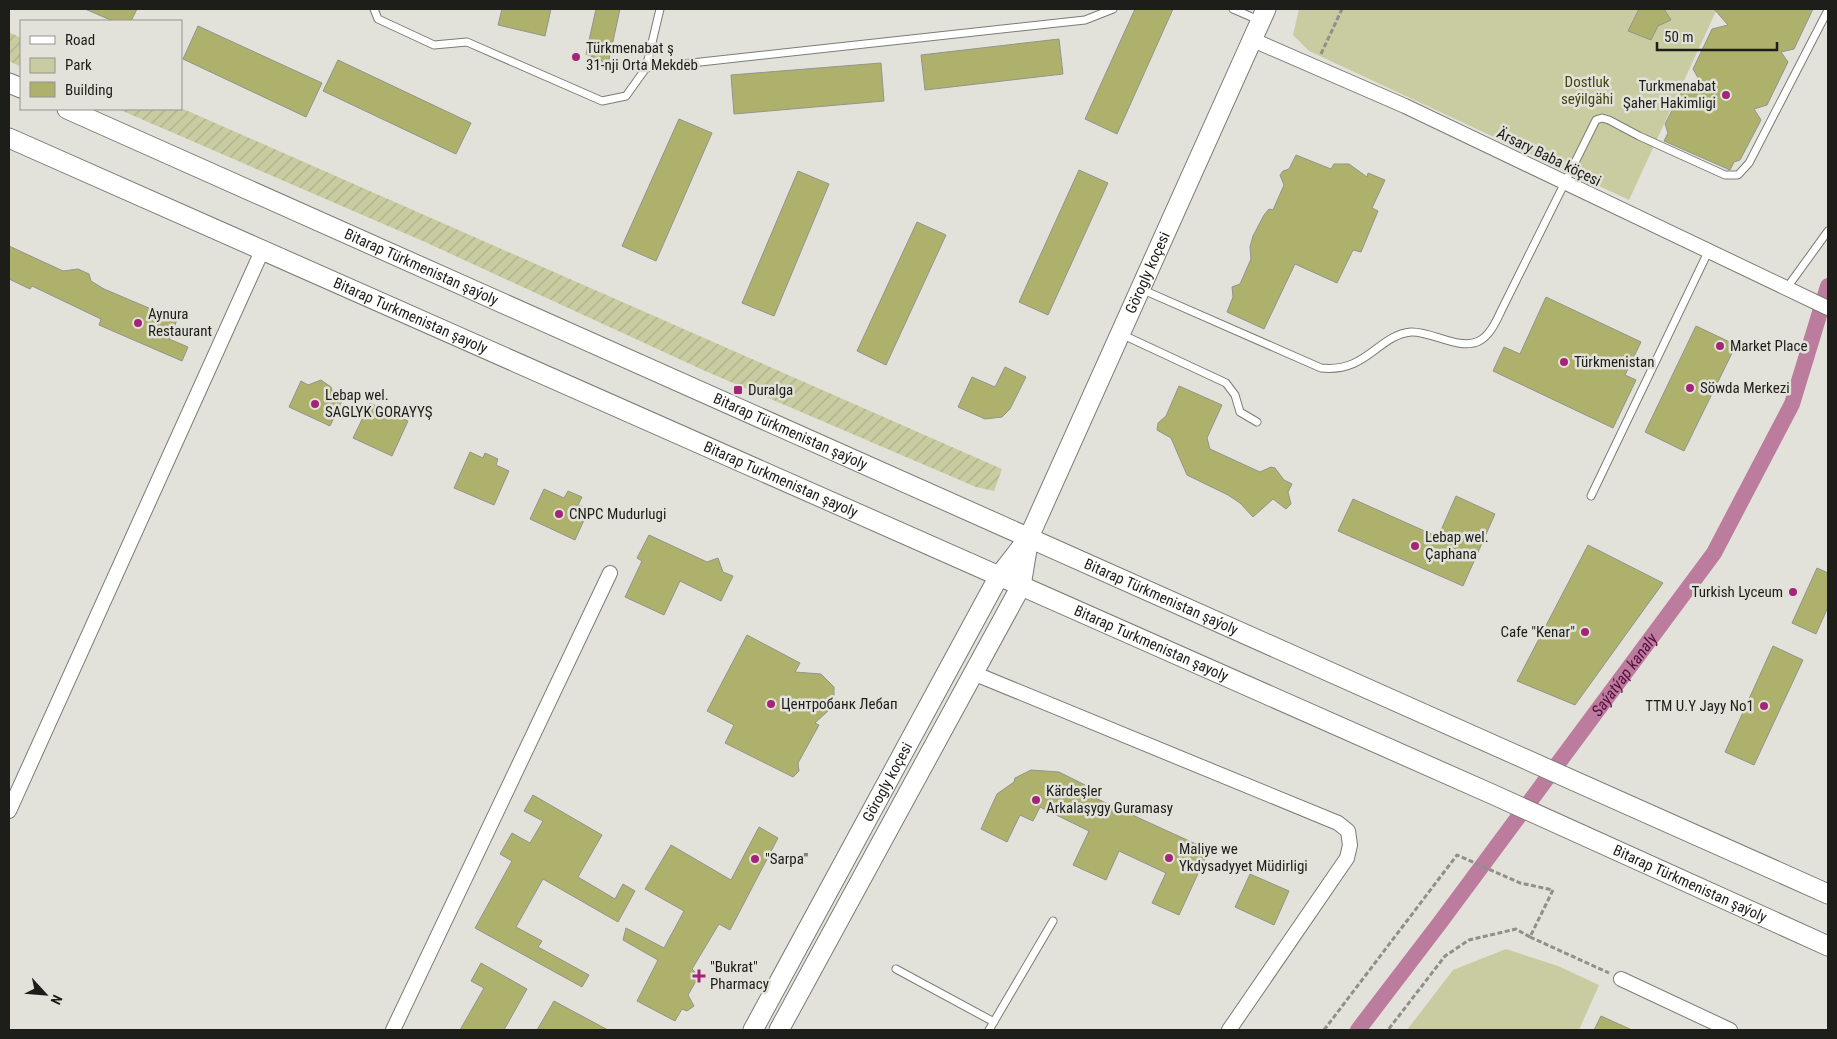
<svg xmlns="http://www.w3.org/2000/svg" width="1837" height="1039" viewBox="0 0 1837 1039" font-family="'Roboto Condensed',sans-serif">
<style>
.park{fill:#c9cca0}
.garden{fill:url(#garden-furrows)}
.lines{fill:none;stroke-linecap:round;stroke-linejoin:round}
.canal{stroke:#bb7c9e;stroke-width:16}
.building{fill:#aeb16c;stroke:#93948c}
.lane-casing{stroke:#7b7c75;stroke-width:9}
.street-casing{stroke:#7b7c75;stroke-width:16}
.secondary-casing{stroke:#7b7c75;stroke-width:21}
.path{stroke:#90908a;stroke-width:3;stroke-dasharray:5 2.5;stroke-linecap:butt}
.lane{stroke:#fff;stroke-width:7}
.street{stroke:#fff;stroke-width:14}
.secondary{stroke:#fff;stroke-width:19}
.poi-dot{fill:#a42577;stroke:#e2e2da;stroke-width:2}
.labels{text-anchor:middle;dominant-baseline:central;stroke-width:5;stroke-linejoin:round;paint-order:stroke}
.poi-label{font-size:15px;fill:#1d1d1a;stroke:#e2e2da;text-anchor:start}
.park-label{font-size:15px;fill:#44440e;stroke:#e2e2da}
.street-label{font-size:15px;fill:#1d1d1a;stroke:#e2e2da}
.water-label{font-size:16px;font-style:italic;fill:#5a0c3f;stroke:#e2e2da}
</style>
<defs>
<pattern id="garden-furrows" width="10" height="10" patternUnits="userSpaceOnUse" patternTransform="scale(1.25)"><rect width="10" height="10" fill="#c9cca0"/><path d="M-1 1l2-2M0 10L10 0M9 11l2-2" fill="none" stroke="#acaf89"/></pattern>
</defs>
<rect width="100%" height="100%" fill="#e2e2da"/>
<!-- park -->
<path class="park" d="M1299,9H1717L1629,200L1309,51L1293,35Z
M1506,949L1558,966L1599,985L1579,1030H1407L1453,970Z"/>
<!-- garden -->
<path class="garden" d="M9,32L21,38V67L9,61Z
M181,108L1002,469L994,491L976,487L703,370L425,242L118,109Z"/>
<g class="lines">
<!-- canal -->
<path class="canal" id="s1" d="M1358,1030L1439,924L1714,553L1792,404L1828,286"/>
</g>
<!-- building -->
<path class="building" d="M85,9H137L131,21H113Z
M502,9H551L545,36L498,25Z
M596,9H620L608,64L586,54Z
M1135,9H1173L1117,134L1085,119Z
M1639,9H1664L1671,20L1658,26L1651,40L1628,31Z
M1714,9H1813L1794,49L1781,52L1788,62L1767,105L1754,109L1761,120L1740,160L1734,162L1730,170L1664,141L1668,133L1665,124L1685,85L1701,83L1693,69L1712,29L1728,25Z
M198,26L322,83L306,117L183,59Z
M1059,39L1063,74L925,90L921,55Z
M338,60L471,123L456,154L323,91Z
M881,63L884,101L734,114L731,75Z
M679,119L712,133L656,261L622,246Z
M1296,155L1331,169L1334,164H1349L1367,177L1368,173L1385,180L1372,208L1378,211L1361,252L1353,250L1337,283L1295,264L1264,329L1227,312L1233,297L1232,287L1240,284L1251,259L1250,247L1253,236L1264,215L1269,209L1273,210L1284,185L1280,175L1283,171L1289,169Z
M1079,170L1108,183L1048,315L1019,302Z
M798,171L829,184L774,316L742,303Z
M917,222L946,235L886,365L857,351Z
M9,246L63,271L78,269L89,274L91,281L104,289L177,320L169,339L188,347L182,361L99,325L101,319L32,286L30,289L9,279Z
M1546,297L1641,342L1625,375L1636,380L1613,428L1493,371L1504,347L1520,354Z
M1696,326L1736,345L1684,451L1645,432Z
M1005,367L1026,377L1010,409L1002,417L985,419L958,407L972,377L995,387Z
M321,380L331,387L334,397L342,401L330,426L289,407L301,381L308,385Z
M1179,386L1222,405L1207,438L1210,449L1260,472L1271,467L1275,468L1284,480L1292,484L1288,492L1291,504L1286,509L1273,499L1253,517L1240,503L1228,495L1187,475L1171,438L1157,430L1158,423L1166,416Z
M370,403L408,421L392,456L353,438Z
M470,452L483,458L485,453L498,459L496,465L509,471L494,505L454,488Z
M544,489L564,498L568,491L582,497L578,505L589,509L575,540L530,519Z
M1456,496L1495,514L1463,586L1338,531L1353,499L1438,537Z
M649,535L707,562L718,558L723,572L733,576L721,601L680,581L664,615L625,597L642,561L637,558Z
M1588,545L1663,583L1575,705L1517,681Z
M1817,568L1828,573V607L1816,634L1792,623Z
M747,635L800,663L795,672L821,674L834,687V698L830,709L815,723L819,725L798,763L799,771L793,777L725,743L734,725L707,711Z
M1773,646L1803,660L1754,765L1725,752Z
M1031,770L1059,772L1085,785L1082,792L1209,850L1179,915L1152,903L1166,873L1119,851L1106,880L1073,865L1089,831L1040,807L1033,821L1020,815L1007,842L981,829L997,794L1014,782L1015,778Z
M533,795L602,835L578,877L615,899L623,884L635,891L618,922L543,879L516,927L542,941L538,947L589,975L582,987L475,928L512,861L500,854L512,833L530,843L543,821L524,811Z
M759,827L778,838L730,930L719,924L692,969L699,976L688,995L694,1006L687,1011L682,1009L675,1021L637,1001L658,960L623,940L626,928L664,948L684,911L645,889L671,845L731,880Z
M1250,874L1289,891L1274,925L1235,907Z
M481,963L527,989L504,1030H460L484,988L471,981Z
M554,1001L608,1030H537Z
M1601,1016L1632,1030H1594Z"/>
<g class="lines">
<defs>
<path id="lane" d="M374,9L378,19L434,45L467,42L602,101L626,96L646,68L1085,20L1113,9
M1233,9L1261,21
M646,68L660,9
M1141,289L1321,368C1367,373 1378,335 1411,332C1432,331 1459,351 1479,341C1491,335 1497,319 1503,307L1596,120L1602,118L1609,120L1639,136L1725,175H1738L1749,163L1828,10
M1786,289L1828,231
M1121,334L1226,383L1235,395L1240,412L1257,422
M1591,496L1708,252
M896,969L994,1022
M989,1030L1053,921"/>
<path id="street" d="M1253,40L1405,106L1828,308
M973,673L1338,823L1348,831L1350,845L1347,858L1229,1030
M9,811L262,251
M1621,979L1730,1030
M393,1030L610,573"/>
<g id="secondary">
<path d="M9,83L21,88"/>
<path id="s2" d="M67,109L1828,894"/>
<path id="s3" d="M9,138L1494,795L1828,946"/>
<path id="s4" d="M753,1030L999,576L1027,540"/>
<path id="s5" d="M779,1030L1021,586L1029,537L1266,9"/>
</g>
</defs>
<!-- lane casing -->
<use href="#lane" class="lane-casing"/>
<!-- street casing -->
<use href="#street" class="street-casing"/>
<!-- secondary casing -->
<use href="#secondary" class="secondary-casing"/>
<!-- path -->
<path class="path" d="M1321,54L1342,9
M1530,937L1609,973
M1324,1030L1457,855L1520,883L1553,890L1530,937L1516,929L1469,940L1445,956L1388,1030"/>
<!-- lane -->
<use href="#lane" class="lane"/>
<!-- street -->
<use href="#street" class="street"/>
<!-- secondary -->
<use href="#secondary" class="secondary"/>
</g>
<!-- markers -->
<g class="poi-dot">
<circle cx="576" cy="57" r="5"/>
<circle cx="1726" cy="95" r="5"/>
<circle cx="138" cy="323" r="5"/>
<circle cx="1720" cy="346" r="5"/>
<circle cx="1564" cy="362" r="5"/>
<circle cx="1690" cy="388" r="5"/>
<rect x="733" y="385" width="10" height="10" rx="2.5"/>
<circle cx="315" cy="404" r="5"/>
<circle cx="559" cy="514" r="5"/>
<circle cx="1415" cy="546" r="5"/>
<circle cx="1793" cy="592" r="5"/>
<circle cx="1585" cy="632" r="5"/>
<circle cx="771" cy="704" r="5"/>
<circle cx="1764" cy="706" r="5"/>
<circle cx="1036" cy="800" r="5"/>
<circle cx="1169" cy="858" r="5"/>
<circle cx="755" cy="859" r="5"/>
<path d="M696.5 968.5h5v5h5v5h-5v5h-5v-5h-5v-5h5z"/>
</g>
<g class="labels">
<!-- poi labels -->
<g class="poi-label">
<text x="586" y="48">Türkmenabat ş<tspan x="586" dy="17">31-nji Orta Mekdeb</tspan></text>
<text x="1716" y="86" text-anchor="end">Turkmenabat<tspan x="1716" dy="17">Şaher Hakimligi</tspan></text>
<text x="148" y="314">Aynura<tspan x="148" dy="17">Restaurant</tspan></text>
<text x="1730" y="346">Market Place</text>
<text x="1574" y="362">Türkmenistan</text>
<text x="1700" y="388">Söwda Merkezi</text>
<text x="748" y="390">Duralga</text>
<text x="325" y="395">Lebap wel.<tspan x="325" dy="17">SAGLYK GORAYYŞ</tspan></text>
<text x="569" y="514">CNPC Mudurlugi</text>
<text x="1425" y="537">Lebap wel.<tspan x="1425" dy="17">Çaphana</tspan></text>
<text x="1783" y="592" text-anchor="end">Turkish Lyceum</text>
<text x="1575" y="632" text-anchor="end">Cafe "Kenar"</text>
<text x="781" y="704">Центробанк Лебап</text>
<text x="1754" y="706" text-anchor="end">TTM U.Y Jayy No1</text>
<text x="1046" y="791">Kärdeşler<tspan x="1046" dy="17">Arkalaşygy Guramasy</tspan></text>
<text x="1179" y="849">Maliye we<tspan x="1179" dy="17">Ykdysadyyet Müdirligi</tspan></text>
<text x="765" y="859">"Sarpa"</text>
<text x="710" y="967">"Bukrat"<tspan x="710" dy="17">Pharmacy</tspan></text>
</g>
<!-- park labels -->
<g class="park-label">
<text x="1587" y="82">Dostluk<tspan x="1587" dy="17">seýilgähi</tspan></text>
</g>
<!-- street labels -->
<g class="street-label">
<text transform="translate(1549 157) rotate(26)">Ärsary Baba köçesi</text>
<text stroke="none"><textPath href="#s2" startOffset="388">Bitarap Türkmenistan şaýoly</textPath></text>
<text stroke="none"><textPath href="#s5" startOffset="845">Görogly koçesi</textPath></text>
<text stroke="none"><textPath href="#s3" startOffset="439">Bitarap Turkmenistan şayoly</textPath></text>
<text stroke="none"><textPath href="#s2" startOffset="792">Bitarap Türkmenistan şaýoly</textPath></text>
<text stroke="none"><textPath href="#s3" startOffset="844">Bitarap Turkmenistan şayoly</textPath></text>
<text stroke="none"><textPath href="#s2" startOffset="1198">Bitarap Türkmenistan şaýoly</textPath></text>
<text stroke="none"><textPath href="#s3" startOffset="1249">Bitarap Turkmenistan şayoly</textPath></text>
<text stroke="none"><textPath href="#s4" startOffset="282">Görogly koçesi</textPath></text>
<text stroke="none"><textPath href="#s3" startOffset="1839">Bitarap Türkmenistan şaýoly</textPath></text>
</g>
<!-- water labels -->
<g class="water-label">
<text stroke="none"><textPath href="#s1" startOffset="444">Saýatýap kanaly</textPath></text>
</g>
</g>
<!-- border -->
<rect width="1837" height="1039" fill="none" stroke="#1d1d1a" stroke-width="20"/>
<!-- legend -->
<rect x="20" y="20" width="162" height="90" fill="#e2e2da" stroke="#93938d"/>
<rect x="30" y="36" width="25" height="8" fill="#ffffff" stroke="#93938d"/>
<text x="65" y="45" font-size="15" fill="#1d1d1a">Road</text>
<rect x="30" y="58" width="25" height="15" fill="#c9cca0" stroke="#93938d"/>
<text x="65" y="70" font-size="15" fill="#1d1d1a">Park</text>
<rect x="30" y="82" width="25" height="15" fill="#aeb16c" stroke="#93938d"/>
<text x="65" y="95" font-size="15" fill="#1d1d1a">Building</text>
<!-- north arrow -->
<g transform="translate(45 994) rotate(116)" stroke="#e2e2da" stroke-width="4" paint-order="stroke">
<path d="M0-4L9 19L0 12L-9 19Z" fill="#1d1d1a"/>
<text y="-8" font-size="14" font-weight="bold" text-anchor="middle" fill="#1d1d1a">N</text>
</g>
<!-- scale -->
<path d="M1657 42v8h120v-8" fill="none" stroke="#1d1d1a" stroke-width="2.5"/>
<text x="1664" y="42" font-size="15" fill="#1d1d1a" stroke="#e2e2da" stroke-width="4" paint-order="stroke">50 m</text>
</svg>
